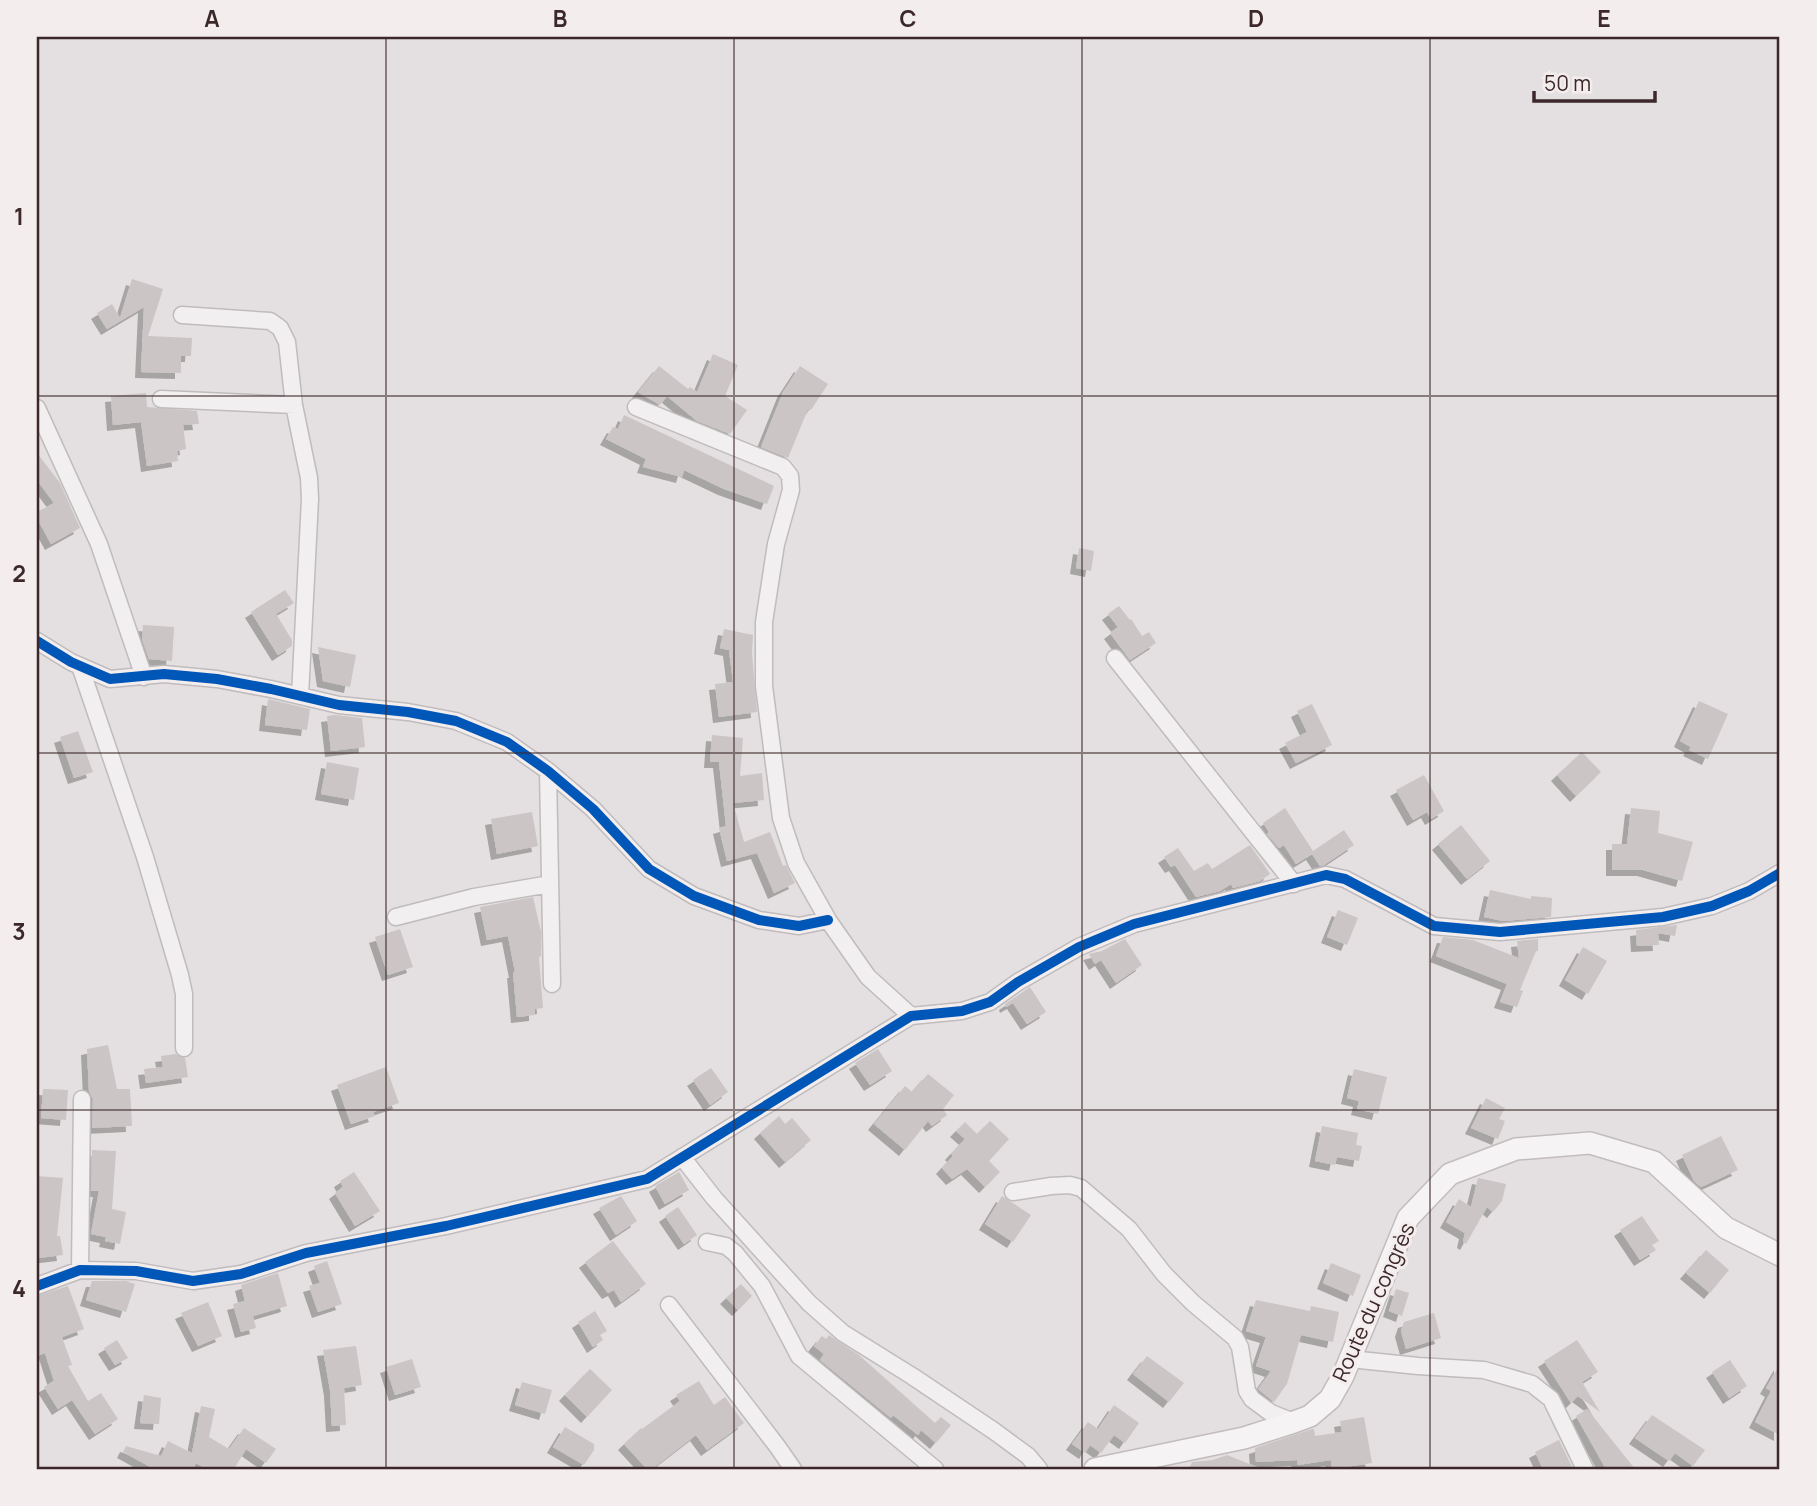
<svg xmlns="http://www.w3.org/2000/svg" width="1817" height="1506" viewBox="0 0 1817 1506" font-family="Manrope,sans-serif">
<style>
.building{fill:#cbc5c6;filter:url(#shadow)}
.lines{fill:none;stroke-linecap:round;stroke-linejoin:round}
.minor-casing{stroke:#c0bbbc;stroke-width:19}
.major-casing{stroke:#c2bcbd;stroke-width:24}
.minor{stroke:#f1efef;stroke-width:16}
.major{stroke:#f5f3f4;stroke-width:21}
.cycleway-casing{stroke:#f4edee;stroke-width:15}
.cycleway{stroke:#0057b8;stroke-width:10}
.grid{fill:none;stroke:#3c282a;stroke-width:2;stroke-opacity:0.55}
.labels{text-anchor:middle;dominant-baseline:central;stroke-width:6;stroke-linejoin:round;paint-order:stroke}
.street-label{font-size:21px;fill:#3c282a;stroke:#f4edee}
.neatline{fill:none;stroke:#3c282a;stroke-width:2.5}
.grid-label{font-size:23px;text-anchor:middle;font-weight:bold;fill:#3c282a}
</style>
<defs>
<filter id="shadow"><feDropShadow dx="-6" dy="6" stdDeviation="0" flood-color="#0004"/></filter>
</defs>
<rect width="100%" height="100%" fill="#e4dfe0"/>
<!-- building -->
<path class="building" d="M132,279L163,289L148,336L192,338L191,356H181V373L141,372L144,307L107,329L97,313L112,304L120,318Z
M713,354L738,365L725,396L747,410L730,434L697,421L667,396L660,405L638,392L659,366L688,389L690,387L697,392Z
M800,366L828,384L811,410L808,409L788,458L761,447L783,392Z
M146,393L147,407L197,411L199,424L183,425L186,449L177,451L178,461L147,466L141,422L113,425L111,396Z
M624,415L774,486L767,504L724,489L684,470L682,477L643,467L646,459L606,439L613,427L618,429Z
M37,453L60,483L80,528L51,544L37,518V512L54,503L37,480Z
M1079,548L1094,551L1091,571L1076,568Z
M285,590L294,603L276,614L292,640V646L278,655L251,612Z
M1119,606L1130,620L1131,619L1142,636L1149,632L1156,643L1130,660L1110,633L1118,627L1108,614Z
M143,625L174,627L172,661L149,659L142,639Z
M724,629L753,635L752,653L757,712L719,717L715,684L733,682L729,650L720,648Z
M318,647L356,655L350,687L323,681Z
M268,699L310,709L307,730L265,725Z
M1699,701L1728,714L1708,759L1689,750L1691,747L1680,741Z
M1312,704L1332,745L1296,763L1285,743L1307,732L1297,711Z
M334,715L362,718L365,747L331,751L327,716Z
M78,731L93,772L74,778L60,737Z
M712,735L743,738L740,776L762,773L764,800L733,803L744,842L770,832L783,866L786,865L795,883L774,893L757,853L727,861L719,828L726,826L719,762H710Z
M1582,752L1601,772L1576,796L1557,775Z
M327,762L359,768L354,800L321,794Z
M1424,775L1444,811L1431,819L1427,812L1413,820L1396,790Z
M1285,808L1313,851L1344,830L1354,845L1324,865L1320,866L1312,854L1296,864L1284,845L1279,848L1267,834L1269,832L1263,823Z
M1631,808L1660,811L1658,833L1693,842L1682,881L1643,870H1612V844H1627Z
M532,812L538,846L497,854L491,819Z
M1461,825L1490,861L1467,879L1438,844Z
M1250,845L1270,874L1260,881L1233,888L1231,884L1220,891L1196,897L1175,865L1171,867L1164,857L1178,848L1194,871L1208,863L1212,869Z
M1490,890L1531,899V896L1552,898L1551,917L1503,921L1484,917Z
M533,897L541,932V956L539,957L543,1008L535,1009V1015L517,1017L513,972H515L508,936L487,940L480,907Z
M1338,910L1358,918L1347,945L1327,937Z
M1677,925L1675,936L1658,933L1659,945L1637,946L1636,930Z
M400,929L413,967L388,975L375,937Z
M1443,937L1473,940L1519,958L1517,941L1538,939V951H1536L1520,990L1523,991L1517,1007L1500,1002L1507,984L1436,956Z
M1125,939L1142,965L1116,983L1101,960L1095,964L1089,954L1102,951Z
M1583,947L1607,961L1588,994L1565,980Z
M1030,987L1046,1012L1027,1024L1013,1003L1006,1007L1005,1004Z
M108,1045L117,1089H130L132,1126L92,1128L93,1099L89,1091L87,1049Z
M878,1049L892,1071L870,1085L855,1063Z
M175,1054L185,1058L188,1077L146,1083L144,1069L163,1067L161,1056Z
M386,1067L399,1103L373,1112L375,1116L351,1124L337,1085Z
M711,1068L728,1092L710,1105L693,1080Z
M1354,1069L1387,1077L1378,1114L1357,1109L1359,1101L1347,1098Z
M928,1074L954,1095L943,1109L947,1115L932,1126L928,1121L905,1150L874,1124L905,1086L912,1092Z
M43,1089L68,1090L66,1120L41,1118Z
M1486,1098L1505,1108L1499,1119L1505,1121L1498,1139L1471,1128Z
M779,1116L785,1124L792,1118L811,1140L785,1162L760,1133Z
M990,1121L1009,1139L989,1161L1000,1172L985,1187L967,1169L952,1179L942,1168L953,1156L951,1154L965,1139L956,1131L965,1122L977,1134Z
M1322,1126L1358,1133L1356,1145L1362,1146L1359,1161L1337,1157L1335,1165L1315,1161Z
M1721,1136L1738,1170L1701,1187L1694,1181L1682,1155Z
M92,1150L116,1151L112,1209L126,1212L120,1244L105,1241L106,1237L91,1234L99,1191H91Z
M354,1172L380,1211L355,1226L335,1193L343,1187L340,1181Z
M679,1172L689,1190L665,1204L655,1186Z
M37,1176L63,1178L57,1236H60L63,1255L38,1258Z
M1478,1178L1506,1184L1502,1201L1493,1212L1487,1207L1466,1244L1463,1242L1465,1233L1446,1222L1459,1199L1471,1207Z
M621,1196L637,1221L616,1235L599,1208Z
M1002,1196L1031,1215L1013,1242L985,1224Z
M678,1207L697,1235L684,1244L665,1216Z
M1642,1216L1659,1241L1652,1245L1656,1250L1640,1260L1620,1230Z
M613,1241L646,1284L621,1302L614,1290L608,1293L585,1262Z
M1706,1250L1729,1270L1710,1293L1686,1273Z
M327,1261L342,1304L318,1312L309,1286L320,1283L314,1266Z
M1331,1263L1361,1275L1353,1296L1323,1283Z
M278,1273L287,1306L253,1316L256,1328L241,1332L233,1304L245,1301L241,1285Z
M92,1281H126L135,1284L126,1312L86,1300Z
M741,1284L752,1296L738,1310L726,1298Z
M68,1286L84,1329L62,1337L72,1365L68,1366L88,1401L101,1393L118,1419L95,1434L72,1400L58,1409L44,1387L54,1381L45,1353L37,1356V1296Z
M1396,1289L1409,1293L1402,1316L1389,1311Z
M1256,1300L1310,1311L1311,1306L1339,1312L1333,1342L1301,1335L1287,1384L1274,1402L1258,1389L1271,1371L1256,1366L1266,1337L1246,1331Z
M208,1302L222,1336L198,1346L181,1313Z
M595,1311L607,1331L600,1335L603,1340L593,1347L578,1322Z
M1434,1313L1441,1338L1406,1349L1401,1331L1404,1322Z
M829,1335L859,1355L935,1423L941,1417L951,1425L936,1443L921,1430L918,1435L893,1415L891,1418L820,1360L824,1354L814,1346L822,1336L826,1339Z
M117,1340L128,1358L115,1365L104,1348Z
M1577,1340L1598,1372L1582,1382L1600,1412L1578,1396L1571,1403L1544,1361Z
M356,1346L362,1385L344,1388L346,1425L332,1426L330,1390L323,1350Z
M1147,1356L1184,1383L1169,1402L1133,1374Z
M412,1359L421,1387L395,1395L386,1367Z
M1730,1360L1747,1386L1729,1398L1712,1372Z
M1780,1364V1435L1755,1422L1771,1391L1766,1388Z
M590,1369L612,1390L587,1417L565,1395Z
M699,1381L714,1405L725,1397L744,1423L707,1450L696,1435L652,1469H647L624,1444L641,1428L642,1429L680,1401L676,1395Z
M522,1382L552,1390L545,1414L515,1405Z
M144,1395L161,1398L159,1424L140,1423Z
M1114,1405L1139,1423L1125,1443L1114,1435L1101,1453L1090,1445L1085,1453L1072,1444L1088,1422L1098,1429Z
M201,1406L215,1409L209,1437L229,1449L244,1428L276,1449L266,1463L246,1449L234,1469H206L196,1463L193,1469H154L123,1452L126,1446L161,1456L168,1441L192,1453Z
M1587,1409L1635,1469H1606L1576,1416Z
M1652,1415L1705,1450L1693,1466L1675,1453L1669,1461L1635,1438Z
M1364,1417L1372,1463L1332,1469L1331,1460L1298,1465L1297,1460L1256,1462L1255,1448L1312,1429H1314L1315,1436L1342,1432L1340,1421Z
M565,1427L594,1444V1450L584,1465L553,1447Z
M1559,1440L1573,1469H1543L1535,1452Z
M1227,1455L1262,1469H1189L1192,1462L1213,1460Z"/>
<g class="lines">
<defs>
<path id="minor" d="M182,315L270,321L280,328L287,342L294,405L309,478L310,499L300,696
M161,399L294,405
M636,407L783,467L790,476L791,490L776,544L764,622V686L781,818L796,863L828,920L868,977L911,1016
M37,408L99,544L144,677
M37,641L71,662L110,679L164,674L217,679L271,689L339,705L408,712L456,721L507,742L548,771L593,809L649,869L694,896L759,920L799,926L828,920
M1115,658L1294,884
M80,666L145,857L180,975L184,994V1048
M548,771L552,984
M396,917L474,897L550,884
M682,1157L714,1198L809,1303L843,1333L912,1376L994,1431L1028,1456L1039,1469
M1013,1192L1051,1186L1070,1185L1081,1188L1129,1229L1164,1274L1193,1303L1235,1338L1240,1347L1247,1391L1252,1399L1271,1413L1294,1422
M707,1242L726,1246L735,1253L762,1286L799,1356L935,1469
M80,1270L82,1099
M37,1286L80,1270L136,1271L193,1281L241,1274L306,1253L446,1226L647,1179L911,1016L962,1011L990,1002L1018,982L1079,947L1134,924L1326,875L1345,879L1434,926L1500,932L1663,917L1712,906L1749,891L1780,873
M669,1305L777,1446L793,1469
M1350,1359L1418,1366L1484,1370L1532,1384L1551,1399L1585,1469"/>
<path id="major" d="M1095,1469L1244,1438L1294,1422L1310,1416L1330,1399L1343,1376L1408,1218L1450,1174L1516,1149L1590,1143L1654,1162L1726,1228L1780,1255"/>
</defs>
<!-- minor casing -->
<use href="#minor" class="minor-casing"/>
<!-- major casing -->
<use href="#major" class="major-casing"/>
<!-- minor -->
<use href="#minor" class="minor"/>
<!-- major -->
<use href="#major" class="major"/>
<defs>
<path id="cycleway" d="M37,641L71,662L110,679L164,674L217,679L271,689L339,705L408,712L456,721L507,742L548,771L593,809L649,869L694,896L759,920L799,926L828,920
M37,1286L80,1270L136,1271L193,1281L241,1274L306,1253L446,1226L647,1179L911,1016L962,1011L990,1002L1018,982L1079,947L1134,924L1326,875L1345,879L1434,926L1500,932L1663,917L1712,906L1749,891L1780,873"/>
</defs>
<!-- cycleway casing -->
<use href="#cycleway" class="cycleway-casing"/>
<!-- cycleway -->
<use href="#cycleway" class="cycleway"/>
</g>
<!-- grid -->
<path class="grid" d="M386,37V1469M734,37V1469M1082,37V1469M1430,37V1469M37,396H1780M37,753H1780M37,1110H1780"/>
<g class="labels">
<!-- street labels -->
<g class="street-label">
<text transform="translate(1373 1302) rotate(-66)">Route du congrès</text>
</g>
</g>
<!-- border -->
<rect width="1817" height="1506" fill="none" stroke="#f4edee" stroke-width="77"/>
<!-- scale -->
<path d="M1534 91v10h121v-10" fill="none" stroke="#3c282a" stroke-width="3.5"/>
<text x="1544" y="91" font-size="21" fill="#3c282a" stroke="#f4edee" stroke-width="5" paint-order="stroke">50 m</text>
<rect x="38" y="38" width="1740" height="1430" class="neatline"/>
<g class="grid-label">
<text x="212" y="27">A</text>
<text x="560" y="27">B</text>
<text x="908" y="27">C</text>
<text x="1256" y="27">D</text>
<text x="1604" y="27">E</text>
<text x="19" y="225">1</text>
<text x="19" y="582">2</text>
<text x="19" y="940">3</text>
<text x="19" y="1297">4</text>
</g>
</svg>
